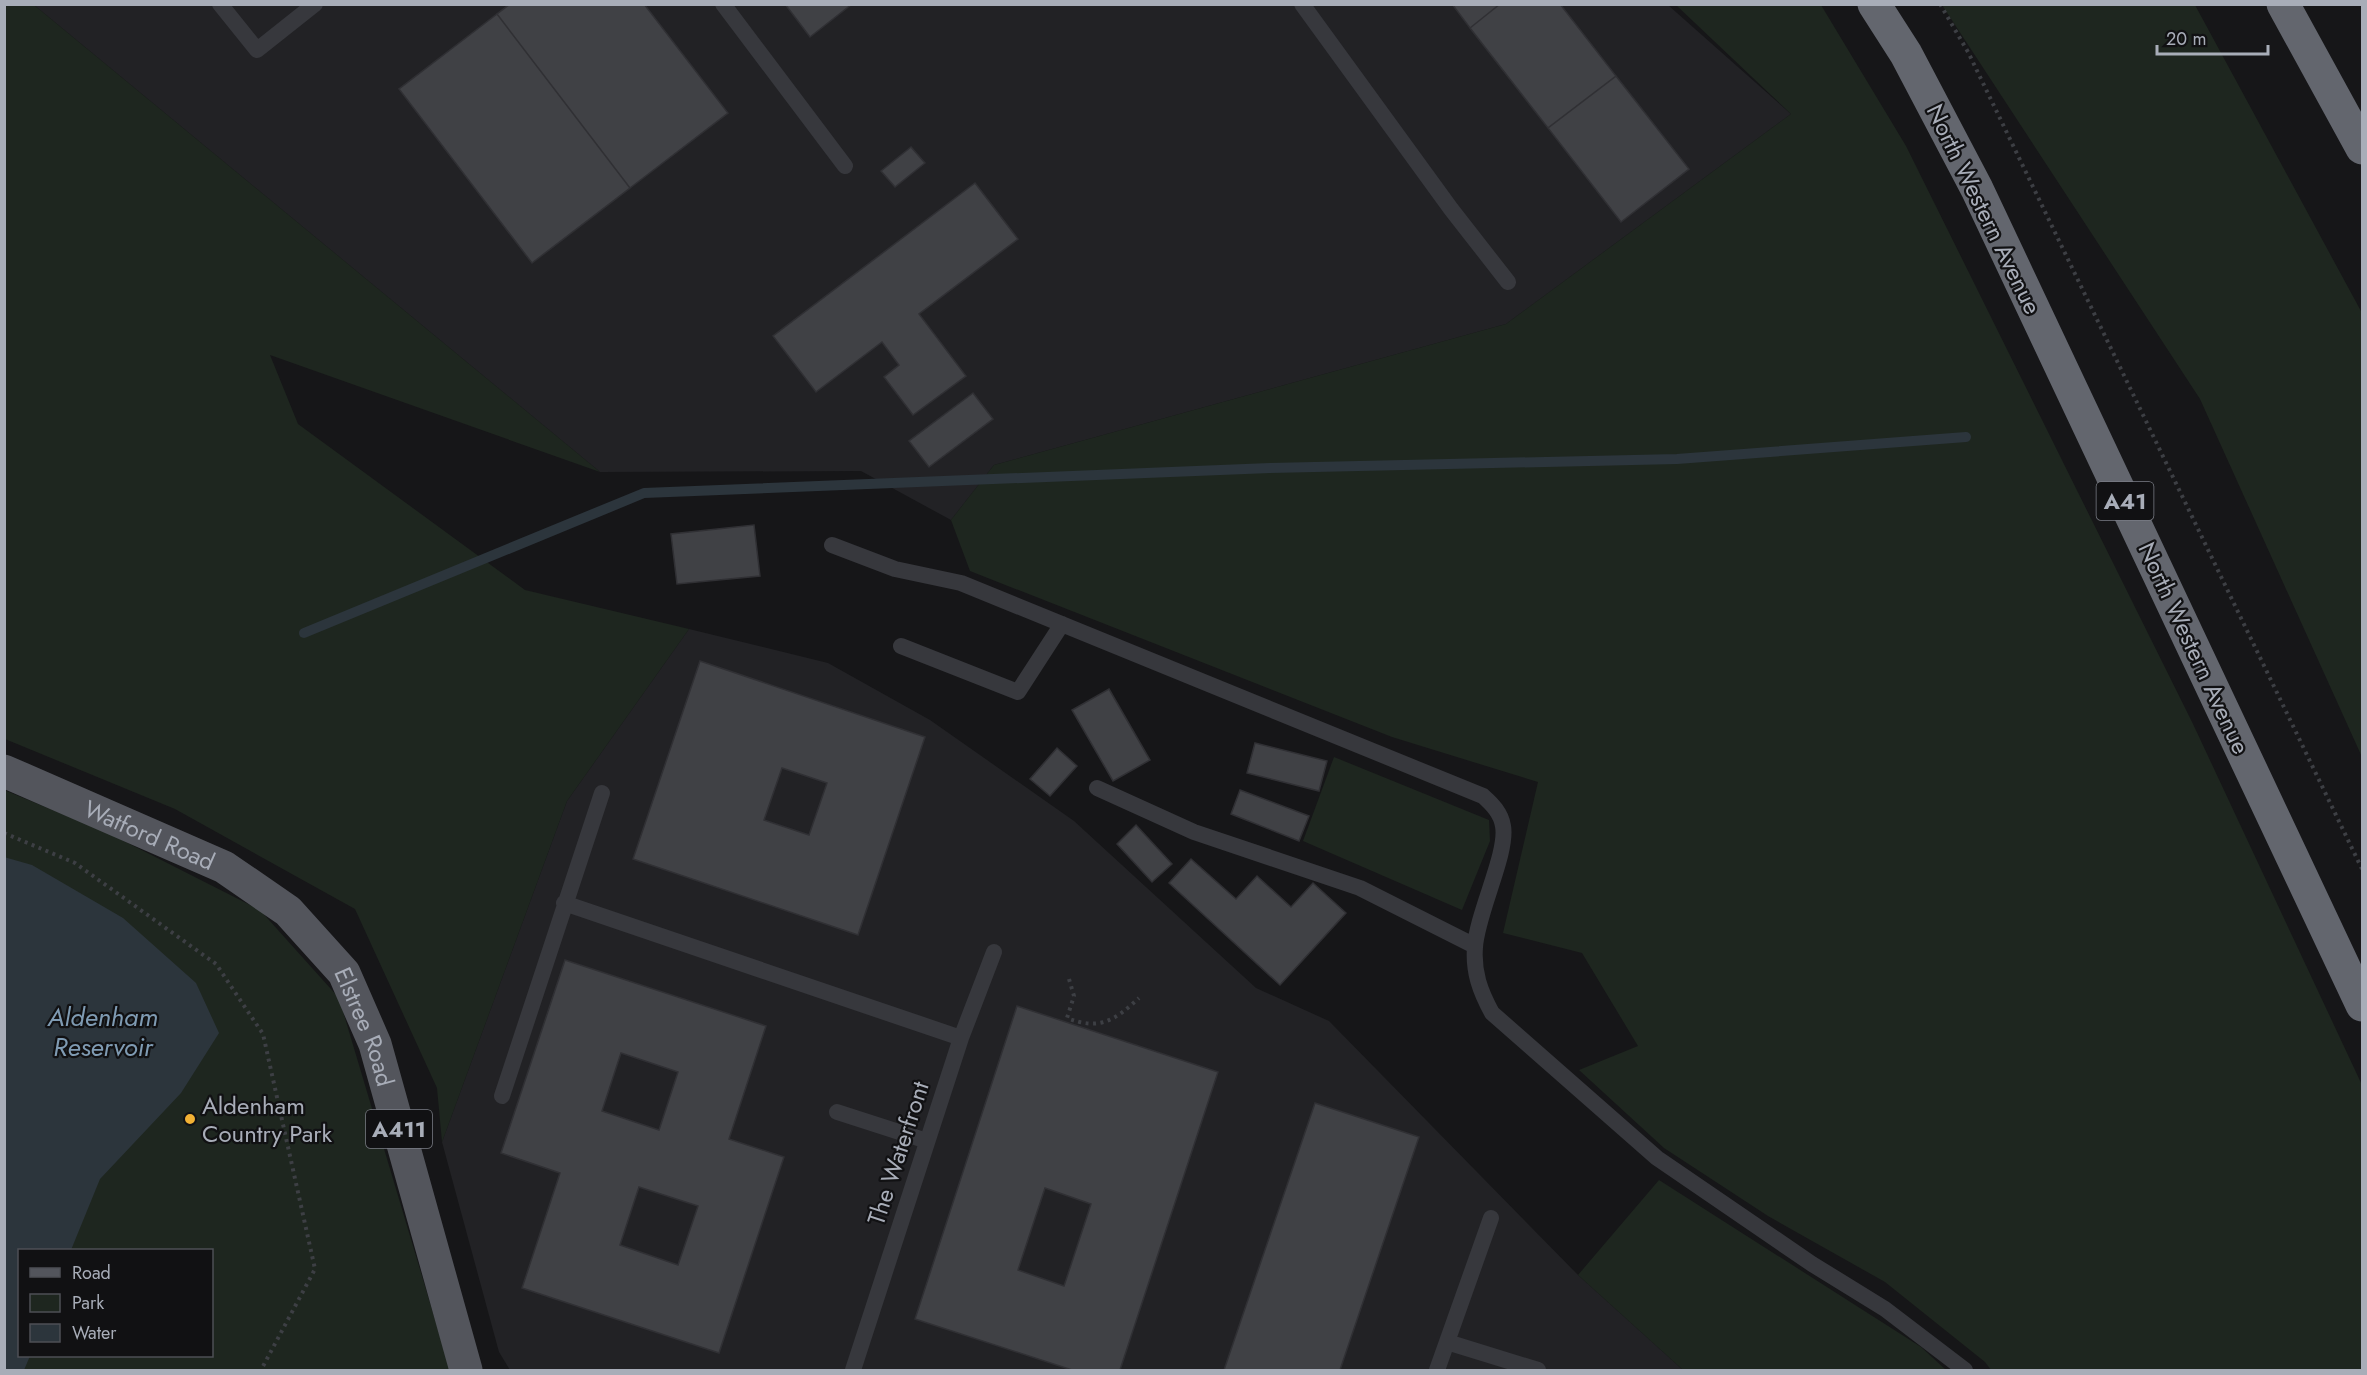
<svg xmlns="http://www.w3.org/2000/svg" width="2367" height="1375" viewBox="0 0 2367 1375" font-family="Jost,sans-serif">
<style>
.built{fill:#222225}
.green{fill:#1e261f;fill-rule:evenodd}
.water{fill:#2c353c}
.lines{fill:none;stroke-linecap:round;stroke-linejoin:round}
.stream{stroke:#2c353c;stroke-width:10}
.building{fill:#404145;stroke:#303034;stroke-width:1.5;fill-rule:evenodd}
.path{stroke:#3d3f44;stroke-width:4;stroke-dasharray:3 4.5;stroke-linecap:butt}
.lane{stroke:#37383d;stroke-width:16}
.primary{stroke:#53555c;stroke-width:33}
.highway{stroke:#63666e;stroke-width:33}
.poi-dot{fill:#f2b134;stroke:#111113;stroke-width:2}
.labels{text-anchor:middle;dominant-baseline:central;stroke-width:4.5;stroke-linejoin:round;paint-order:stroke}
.shield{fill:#111113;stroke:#7b7e86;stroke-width:1.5}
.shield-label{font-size:22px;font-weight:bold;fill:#a8adb8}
.street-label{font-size:24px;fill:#a8adb8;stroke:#111113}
.poi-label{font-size:24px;fill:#a8adb8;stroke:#111113;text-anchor:start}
.water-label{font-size:26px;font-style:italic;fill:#7f9bb3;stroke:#111113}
</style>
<rect width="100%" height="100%" fill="#161618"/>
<!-- built -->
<path class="built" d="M34,5H1668L1791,114L1506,324L994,465L951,520L861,471L600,472Z
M689,629L828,663L930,720L1074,821L1256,988L1329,1021L1578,1275L1683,1370H510L499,1352L442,1142L567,801Z"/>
<!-- green -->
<path class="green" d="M4,5H34L600,472L270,355L298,424L525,590L689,629L567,801L442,1142L437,1088L355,909L175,809L5,739Z
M1676,5H1821L1906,146L2193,724L2362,1085V1370H1991L1985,1362L1885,1282L1768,1216L1664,1148L1579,1070L1638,1046L1582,953L1503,933L1538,782L1392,737L970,571L951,520L994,465L1506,324L1791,114Z
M1942,5H2195L2362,313V757L2200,399Z
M1334,757L1489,820L1490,841L1462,910L1303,841Z
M4,790L106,832L260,910L339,998L450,1370H5ZM20,1250H212V1356H20Z
M1659,1180L1921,1347L1946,1370H1683L1578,1275Z"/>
<!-- water -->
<path class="water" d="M4,857L32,865L123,918L196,983L219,1033L181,1093L100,1179L71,1250H20V1356H30L24,1370H4Z"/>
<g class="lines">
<!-- stream -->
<path class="stream" d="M304,633L644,493L1270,468L1677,459L1966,437"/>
</g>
<!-- building -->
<path class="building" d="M510,4H644L728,113L630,188L497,14Z
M785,4H852L810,37Z
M1452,4H1500L1470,28Z
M1500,4H1560L1616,76L1548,128L1470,28Z
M497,14L630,188L532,263L399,89Z
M1616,76L1689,169L1621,222L1548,128Z
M911,147L925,163L895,187L881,171Z
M975,183L1018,239L919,314L966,376L913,415L884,377L899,365L882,342L816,392L773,336Z
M973,393L993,419L929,467L909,441Z
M754,525L760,576L677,584L671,534Z
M700,661L925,737L858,935L633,859ZM782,768L827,783L809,835L764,820Z
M1109,689L1150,760L1113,781L1072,710Z
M1255,743L1327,761L1319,791L1247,773Z
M1057,748L1077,766L1050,796L1030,779Z
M1240,790L1309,816L1299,841L1231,814Z
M1136,825L1172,864L1152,882L1117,844Z
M1191,859L1236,899L1257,876L1291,907L1313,883L1346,913L1280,985L1169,883Z
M565,960L766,1026L729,1139L784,1157L719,1353L522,1288L560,1173L501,1153ZM621,1053L678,1072L659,1130L602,1111ZM639,1187L698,1206L678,1265L620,1245Z
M1017,1006L1218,1072L1120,1370H1072L915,1319ZM1045,1188L1091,1204L1064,1286L1018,1270Z
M1315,1103L1419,1137L1340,1370H1224Z"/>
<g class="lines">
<!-- path -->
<path class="path" d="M1940,4L1968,52L2362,869
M4,833L75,863L216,964L263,1034L315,1269L261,1370
M1069,979L1074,996L1067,1018C1100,1031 1115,1020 1139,998"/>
<!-- lane -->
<path class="lane" d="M220,4L257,50L315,4
M723,4L845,166
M1302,4L1451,209L1508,282
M832,545L895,569L961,583L1483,796C1492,804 1501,813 1503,826C1508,853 1477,913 1475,947C1473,972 1480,991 1492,1013L1657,1158L1812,1264L1885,1309L1965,1370
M901,646L1018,692L1062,624
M1097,788L1194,832L1360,888L1475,946
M564,903L961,1038
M502,1096L602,793
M837,1112L927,1141
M1447,1342L1538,1370
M853,1370L961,1038L994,952
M1437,1370L1491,1218"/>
<!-- primary -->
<path class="primary" id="s1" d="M4,771L224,867L288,911L344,973L375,1044L466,1370"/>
<!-- highway -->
<path class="highway" d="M1874,4L1906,54L1977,189L2362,1005
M2283,4L2362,148"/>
</g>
<!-- markers -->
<circle class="poi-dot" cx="190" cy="1119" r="6"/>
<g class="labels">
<!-- shield labels -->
<g class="shield">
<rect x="2096.5" y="482" width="57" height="38" rx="4.5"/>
<rect x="366" y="1110" width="66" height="38" rx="4.5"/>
</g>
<g class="shield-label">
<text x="2125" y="501">A41</text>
<text x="399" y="1129">A411</text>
</g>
<!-- street labels -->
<g class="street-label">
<text transform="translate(1984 209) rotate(64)">North Western Avenue</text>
<text transform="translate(2194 648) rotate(65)">North Western Avenue</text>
<text stroke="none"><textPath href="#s1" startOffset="159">Watford Road</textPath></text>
<text stroke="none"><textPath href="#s1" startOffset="459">Elstree Road</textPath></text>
<text transform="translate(898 1153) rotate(-72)">The Waterfront</text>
</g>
<!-- poi labels -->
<g class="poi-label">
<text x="202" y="1105">Aldenham<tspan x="202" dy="28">Country Park</tspan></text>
</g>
<!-- water labels -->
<g class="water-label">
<text x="103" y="1017">Aldenham<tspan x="103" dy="30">Reservoir</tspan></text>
</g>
</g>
<!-- border -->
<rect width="2367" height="1375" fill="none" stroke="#a8adb8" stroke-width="12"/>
<!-- legend -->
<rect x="18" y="1249" width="195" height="108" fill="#111113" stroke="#4d4f55" stroke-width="1.5"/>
<rect x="30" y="1268" width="30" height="9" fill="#53555c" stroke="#4d4f55" stroke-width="1.5"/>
<text x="72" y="1279" font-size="18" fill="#a8adb8">Road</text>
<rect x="30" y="1294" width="30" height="18" fill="#1e261f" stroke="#4d4f55" stroke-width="1.5"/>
<text x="72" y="1309" font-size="18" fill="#a8adb8">Park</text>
<rect x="30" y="1324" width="30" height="18" fill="#2c353c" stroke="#4d4f55" stroke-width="1.5"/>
<text x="72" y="1339" font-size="18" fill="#a8adb8">Water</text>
<!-- scale -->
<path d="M2157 45v9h111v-9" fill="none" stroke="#a8adb8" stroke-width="3"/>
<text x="2166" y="45" font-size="18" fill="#a8adb8" stroke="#111113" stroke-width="4.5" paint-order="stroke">20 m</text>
</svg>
